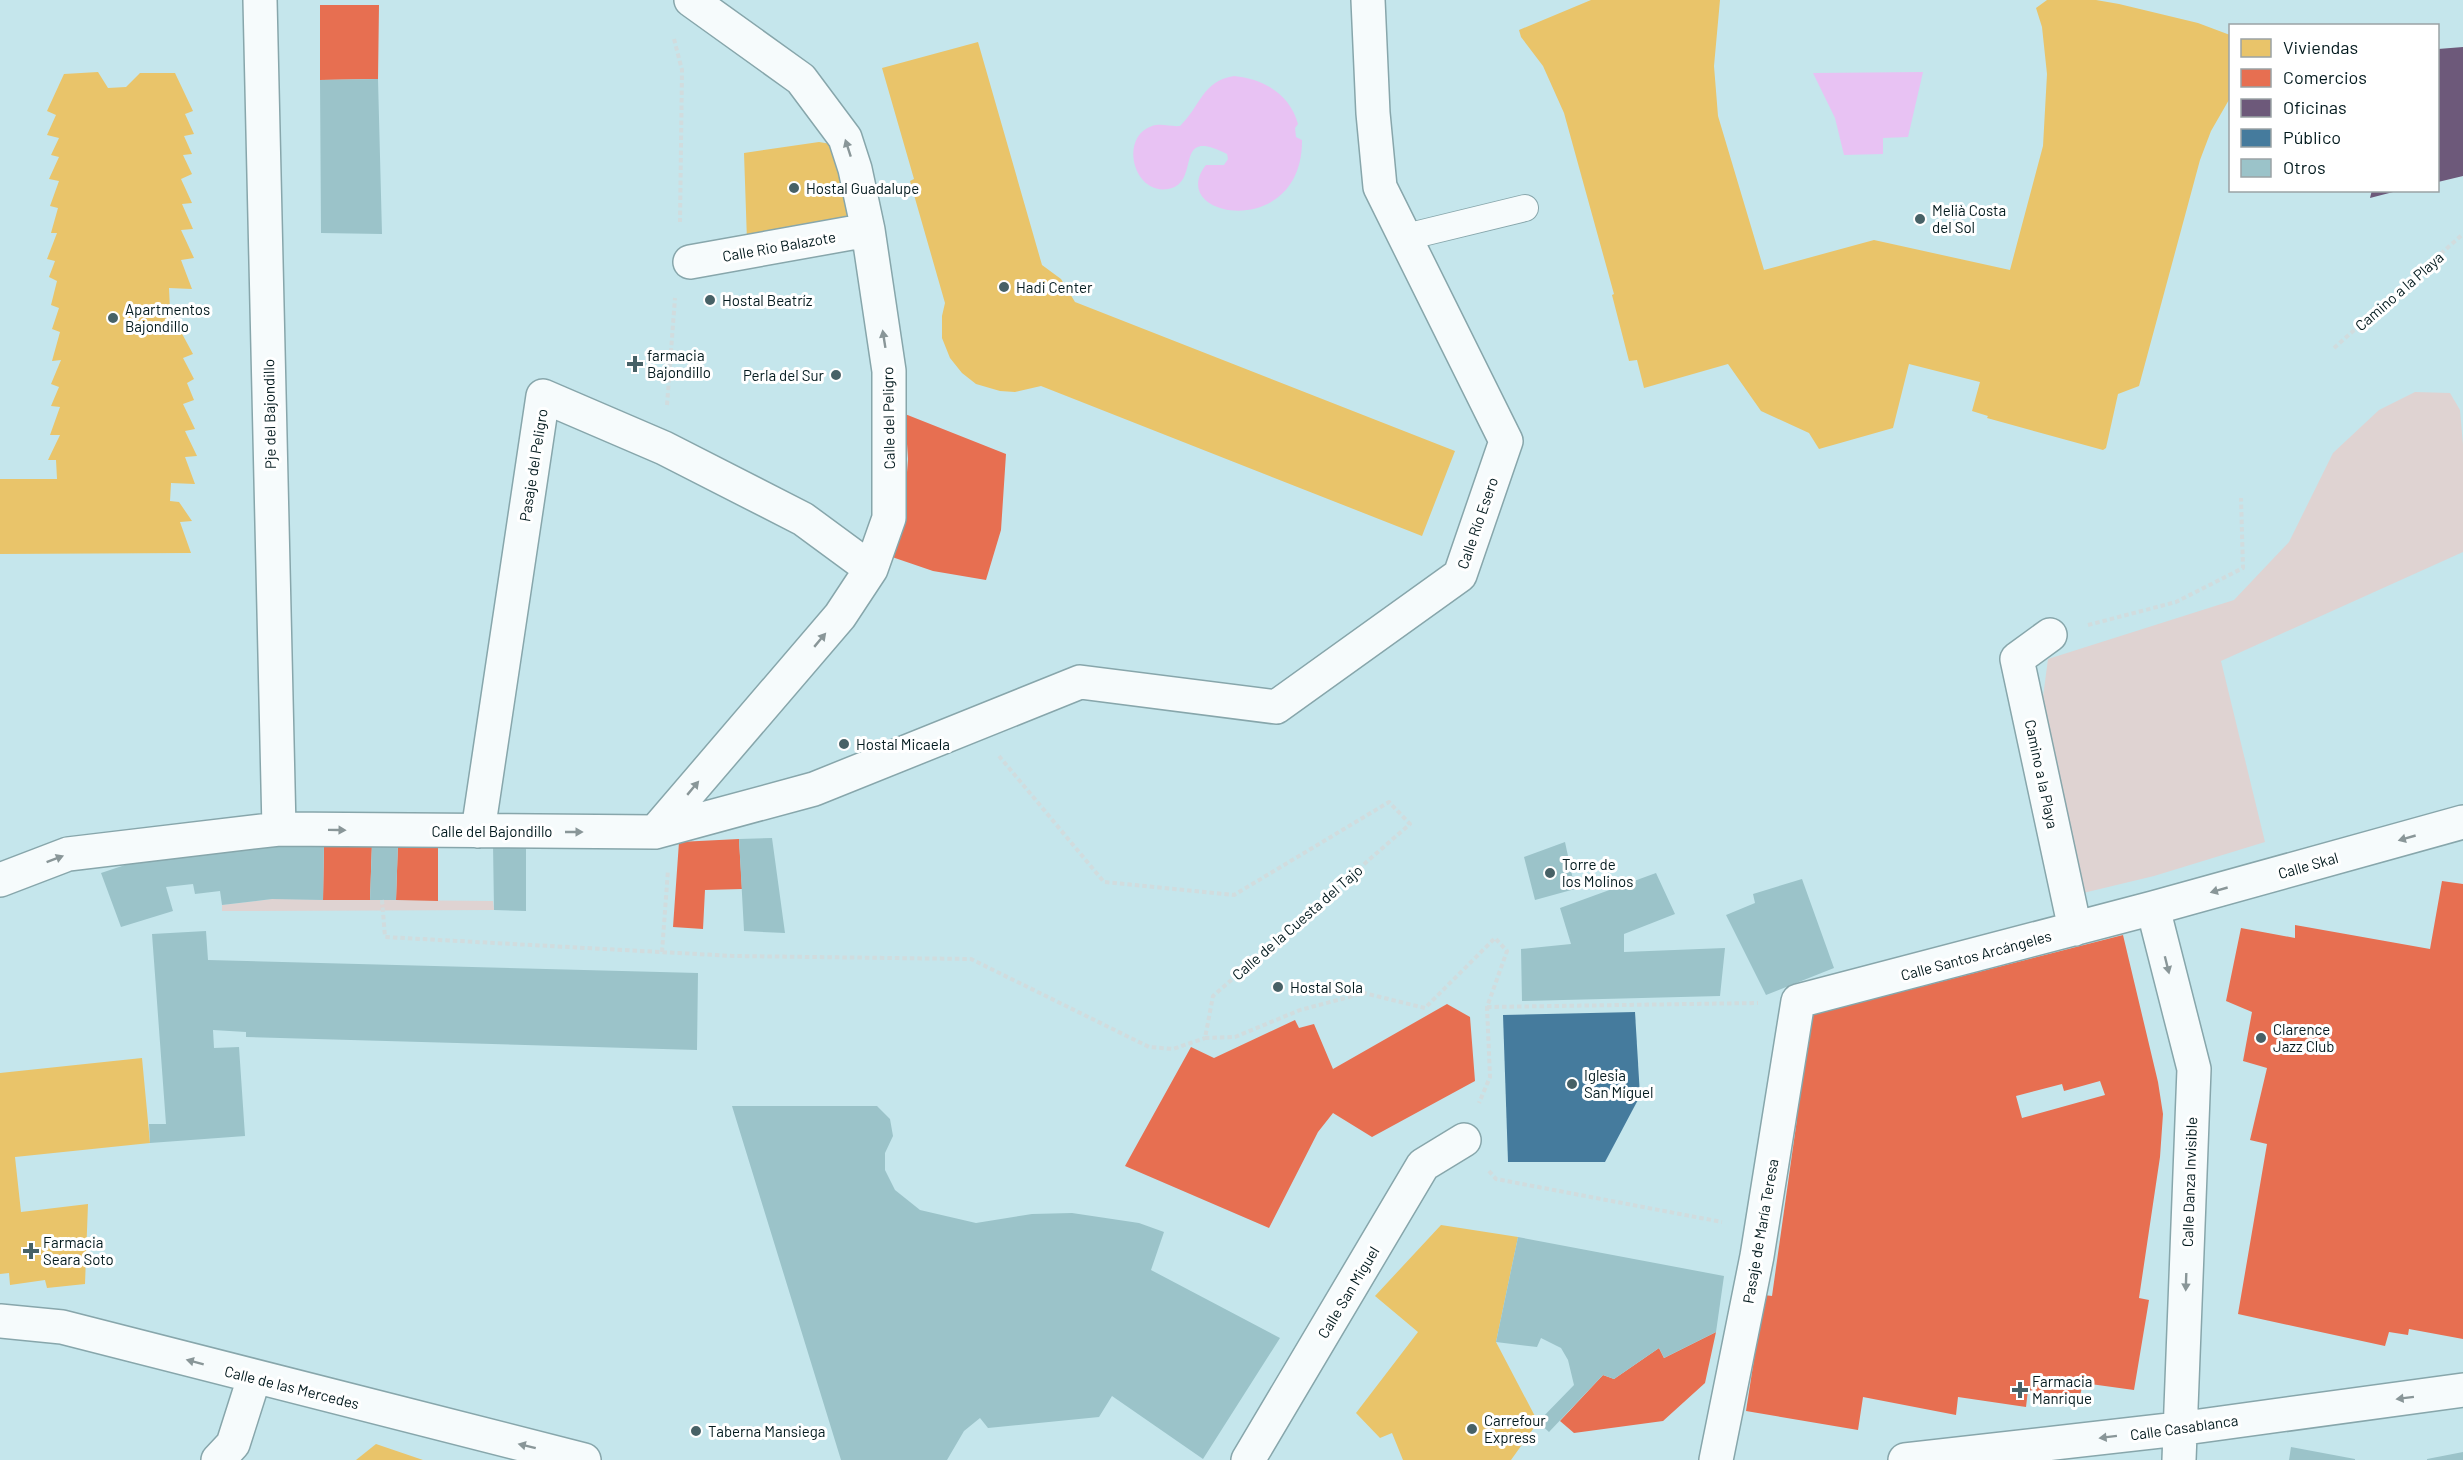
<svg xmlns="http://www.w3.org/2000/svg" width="2463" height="1460" viewBox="0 0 2463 1460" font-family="Barlow,sans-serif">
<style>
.green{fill:#dfd3d2}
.water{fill:#e8c2f3}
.homes{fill:#e9c46a}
.shops{fill:#e76f51;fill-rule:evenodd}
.offices{fill:#6d597a}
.public{fill:#457b9d}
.building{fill:#9bc3c9}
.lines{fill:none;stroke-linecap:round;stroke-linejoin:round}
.lane-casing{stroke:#87a6ab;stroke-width:28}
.street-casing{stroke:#87a6ab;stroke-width:36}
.path{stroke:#d1dcde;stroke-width:4;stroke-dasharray:4.5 3;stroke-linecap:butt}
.lane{stroke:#f6fbfc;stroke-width:26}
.street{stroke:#f6fbfc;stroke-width:33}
.oneway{fill:#899698}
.poi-dot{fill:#476166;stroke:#fff;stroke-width:2}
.labels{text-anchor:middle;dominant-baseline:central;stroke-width:6;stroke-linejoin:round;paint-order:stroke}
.poi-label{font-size:15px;fill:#031a1e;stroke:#fff;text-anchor:start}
.street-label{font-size:15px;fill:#031a1e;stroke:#fff}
</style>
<rect width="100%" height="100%" fill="#c5e6ec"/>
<!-- green -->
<path class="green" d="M2415,392L2450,393L2460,410L2463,445V552L2221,661L2265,842L2154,876L2079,894L2041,712L2048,659L2234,600L2289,542L2333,453L2379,410Z
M272,899L493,901L494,910L222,911V905Z"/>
<!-- water -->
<path class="water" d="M1923,72L1908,137L1883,138V154L1844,155L1835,118L1813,73Z
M1234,76C1264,79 1290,94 1298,124L1295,128L1296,137L1302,140C1303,242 1164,218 1206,165H1224L1228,159L1227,154C1171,125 1203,183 1168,189C1133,195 1119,137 1152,126C1162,123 1170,127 1180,126C1200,107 1202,81 1234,76Z"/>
<!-- homes -->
<path class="homes" d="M1591,0H1720L1714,66L1718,116L1764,270L1874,240L2010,270L2043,146L2047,74L2042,27L2036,8L2047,0H2096L2119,4L2198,23L2230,35V98L2211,131L2200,160L2139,386L2118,394L2106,448L2103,450L1987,418L1988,416L1972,411L1980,382L1909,364L1893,428L1819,449L1809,433L1761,411L1728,364L1644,388L1637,360L1629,361L1612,295L1614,294L1564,113L1543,66L1521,37L1519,30Z
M978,42L1042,265L1061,279L1075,302L1455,451L1422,536L1041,386L1015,392L1000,391L976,384L962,373L950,358L942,338V316L945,303L910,181L914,179L882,68Z
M98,72L108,88L126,87L140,73H175L193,111L185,114L194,134L184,136L192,154L183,155L192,174L181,179L192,203L182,204L193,229L181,230L194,258L181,260L192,289L169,288L171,331L180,330L193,354L183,358L194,379L187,383L194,400L183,404L195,429L185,431L197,456L185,457L195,484L171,483L170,501L179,502L192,521L180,522L191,553L0,554V479H57L56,460H48L60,435H50L60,407L51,406L59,387L51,384L61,360L52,361L60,332L52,329L59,308L51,305L57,281L49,277L55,261L47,259L57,233H51L58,208L50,206L59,181L49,179L59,157L51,155L59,138L47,135L56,115L47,111L64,74Z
M819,142L831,144L838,154L850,222L747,241L744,153Z
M142,1058L150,1143L15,1157L21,1212L88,1204L85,1284L47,1288L45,1280L10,1285L9,1273L0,1274V1073Z
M1441,1225L1518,1237L1496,1342L1538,1422L1511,1460H1403L1392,1433L1380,1438L1356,1413L1418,1332L1375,1296Z
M376,1444L423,1460H356Z"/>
<!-- shops -->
<path class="shops" d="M320,5H379L378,79L320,80Z
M905,414L1006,454L1001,530L986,580L933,571L892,557L903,525L908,459Z
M739,839L742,889L705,890L703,929L673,927L679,842Z
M398,842L438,844V901L396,900Z
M372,843L370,900H323L324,844Z
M2442,881L2463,884V1339L2409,1329L2408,1335L2389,1332L2385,1346L2238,1314L2267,1144L2250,1140L2267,1068L2243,1061L2252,1012L2226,1001L2241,928L2295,938V925L2430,949Z
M2123,935L2158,1082L2163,1114L2160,1157L2139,1298L2149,1300L2134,1390L2083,1383L2079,1400L2028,1390L2026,1407L1958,1397L1956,1415L1863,1397L1858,1430L1746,1411L1764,1295L1772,1296L1797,1119L1799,1027L1807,1016ZM2100,1081L2105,1095L2022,1118L2016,1096L2062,1084L2064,1091Z
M1447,1004L1470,1017L1475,1081L1372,1137L1333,1113L1318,1132L1269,1228L1125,1166L1191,1047L1214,1058L1295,1020L1299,1028L1314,1024L1333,1069Z
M1716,1332L1705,1383L1663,1421L1574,1433L1560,1421L1603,1375L1614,1379L1659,1348L1664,1358Z"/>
<!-- offices -->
<path class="offices" d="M2463,47V176L2438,182V49Z
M2372,190H2397V191L2370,198Z"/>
<!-- public -->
<path class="public" d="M1635,1012L1640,1096L1605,1162H1508L1503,1015Z"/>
<!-- building -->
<path class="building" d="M378,79L382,234L321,233L320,80Z
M772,838L785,933L744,931L739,839Z
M398,842L396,900H370L372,843Z
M1565,842L1575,889L1535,900L1524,857Z
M526,843V911L494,910L493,844Z
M324,844L323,900L272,899L222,905L220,891L195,894L193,884L166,887L173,911L121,927L101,873L158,854L217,847Z
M1656,873L1675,914L1624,934V952L1725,948L1720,996L1522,1001L1521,949L1571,944L1560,908Z
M1802,879L1834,968L1766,995L1726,915L1755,903L1753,894Z
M206,931L208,960L698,973L697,1050L246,1037V1032L213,1030L214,1048L239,1047L245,1136L150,1143L149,1124H166L152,934Z
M732,1106H877L890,1119L893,1136L885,1153V1170L895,1190L920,1210L976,1223L1032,1214L1072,1213L1139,1223L1164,1232L1151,1270L1280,1338L1203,1459L1112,1396L1099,1417L988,1428L980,1418L964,1431L947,1460H841Z
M1518,1237L1724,1276L1716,1332L1664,1358L1659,1348L1614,1379L1603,1375L1549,1432L1538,1422L1574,1385L1568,1360L1561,1348L1541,1338L1537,1347L1496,1342Z
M2291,1447L2355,1459V1460H2289Z
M2463,1452V1460H2427V1459Z"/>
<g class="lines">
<defs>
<path id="lane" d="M1406,237L1525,208"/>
<path id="street" d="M260,0L279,829
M690,262L868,230
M2050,635L2017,659L2075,929
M478,831L543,396L664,448L803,519L871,569
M655,832L840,616L871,569L889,518V371L868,230L855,169L845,138L801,79L691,0
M0,880L68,854L279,829L655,832L814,789L1080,682L1276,707L1460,575L1506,441L1380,187L1373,113L1368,0
M2153,908L2194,1069L2179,1460
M0,1321L62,1327L584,1460
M218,1460L233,1444L254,1378
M1248,1460L1423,1165L1464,1140
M1716,1460L1757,1256L1798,1001L2153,908L2463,822
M1905,1460L2178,1429L2463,1390"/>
</defs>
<!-- lane casing -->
<use href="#lane" class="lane-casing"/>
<!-- street casing -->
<use href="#street" class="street-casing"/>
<!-- path -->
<path class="path" d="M674,39L682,70L680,222
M2334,348L2463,234
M667,405L675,298
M2088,625L2176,602L2243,568L2241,498
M999,756L1104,882L1234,895L1389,802L1410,824L1213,996L1205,1038L1235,1037L1300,1010L1364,993L1425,1008L1495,938L1507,951L1487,1007L1490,1077L1479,1103
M382,900L385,937L733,956L971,959L1149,1047L1173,1049L1205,1038
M662,952L668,870
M1487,1007L1758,1003
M1489,1171L1496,1179L1722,1222"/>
<!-- lane -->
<use href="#lane" class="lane"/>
<!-- street -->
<use href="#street" class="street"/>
</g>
<!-- one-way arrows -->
<defs><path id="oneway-solid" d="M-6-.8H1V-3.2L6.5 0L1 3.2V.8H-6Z" transform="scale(1.5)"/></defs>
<g class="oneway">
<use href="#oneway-solid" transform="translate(848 148) rotate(-108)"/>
<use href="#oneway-solid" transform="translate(884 339) rotate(-99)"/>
<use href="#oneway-solid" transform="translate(820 640) rotate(-50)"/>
<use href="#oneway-solid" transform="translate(693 788) rotate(-50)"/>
<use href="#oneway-solid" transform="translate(337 830) rotate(1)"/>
<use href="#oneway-solid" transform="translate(574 832)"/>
<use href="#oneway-solid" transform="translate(2407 838) rotate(164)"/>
<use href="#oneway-solid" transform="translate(55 859) rotate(-21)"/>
<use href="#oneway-solid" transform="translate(2219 890) rotate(164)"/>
<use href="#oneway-solid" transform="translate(2167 965) rotate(76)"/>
<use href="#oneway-solid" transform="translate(2186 1282) rotate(92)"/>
<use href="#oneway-solid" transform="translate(195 1362) rotate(-165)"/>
<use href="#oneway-solid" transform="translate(2405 1398) rotate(173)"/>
<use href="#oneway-solid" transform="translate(2108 1437) rotate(173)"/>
<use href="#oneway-solid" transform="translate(527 1446) rotate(-166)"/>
</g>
<!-- markers -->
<g class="poi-dot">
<circle cx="794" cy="188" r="6"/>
<circle cx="1920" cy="219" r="6"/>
<circle cx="1004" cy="287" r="6"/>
<circle cx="710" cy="300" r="6"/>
<circle cx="113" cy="318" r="6"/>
<path d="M632 355h6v6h6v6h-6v6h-6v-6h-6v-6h6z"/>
<circle cx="836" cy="375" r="6"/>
<circle cx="844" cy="744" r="6"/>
<circle cx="1550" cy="873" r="6"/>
<circle cx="1278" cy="987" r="6"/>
<circle cx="2261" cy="1038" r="6"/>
<circle cx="1572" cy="1084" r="6"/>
<path d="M28 1242h6v6h6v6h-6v6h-6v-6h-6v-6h6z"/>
<path d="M2017 1381h6v6h6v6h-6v6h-6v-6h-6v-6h6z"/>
<circle cx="1472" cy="1429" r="6"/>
<circle cx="696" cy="1431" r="6"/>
</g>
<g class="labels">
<!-- poi labels -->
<g class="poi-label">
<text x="806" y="188">Hostal Guadalupe</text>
<text x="1932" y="210">Melià Costa<tspan x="1932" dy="17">del Sol</tspan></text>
<text x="1016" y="287">Hadi Center</text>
<text x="722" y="300">Hostal Beatríz</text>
<text x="125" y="309">Apartmentos<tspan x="125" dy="17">Bajondillo</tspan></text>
<text x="647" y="355">farmacia<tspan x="647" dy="17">Bajondillo</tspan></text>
<text x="824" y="375" text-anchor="end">Perla del Sur</text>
<text x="856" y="744">Hostal Micaela</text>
<text x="1562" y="864">Torre de<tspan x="1562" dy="17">los Molinos</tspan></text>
<text x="1290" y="987">Hostal Sola</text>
<text x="2273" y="1029">Clarence<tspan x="2273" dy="17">Jazz Club</tspan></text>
<text x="1584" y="1075">Iglesia<tspan x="1584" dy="17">San Miguel</tspan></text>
<text x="43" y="1242">Farmacia<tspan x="43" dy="17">Seara Soto</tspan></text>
<text x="2032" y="1381">Farmacia<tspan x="2032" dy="17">Manrique</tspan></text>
<text x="1484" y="1420">Carrefour<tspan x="1484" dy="17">Express</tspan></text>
<text x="708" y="1431">Taberna Mansiega</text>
</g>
<!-- street labels -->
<g class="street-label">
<text transform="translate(779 246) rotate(-10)">Calle Rio Balazote</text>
<text transform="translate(2399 291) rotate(-41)">Camino a la Playa</text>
<text transform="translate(269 414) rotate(-91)">Pje del Bajondillo</text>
<text transform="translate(888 418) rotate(-91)">Calle del Peligro</text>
<text transform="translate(533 465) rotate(-81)">Pasaje del Peligro</text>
<text transform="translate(1477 523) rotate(-71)">Calle Río Esero</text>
<text transform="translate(2042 774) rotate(78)">Camino a la Playa</text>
<text x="492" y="831">Calle del Bajondillo</text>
<text transform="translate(2308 865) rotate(-16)">Calle Skal</text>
<text transform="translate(1297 922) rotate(-41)">Calle de la Cuesta del Tajo</text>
<text transform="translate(1976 955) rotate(-15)">Calle Santos Arcángeles</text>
<text transform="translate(2189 1182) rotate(-88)">Calle Danza Invisible</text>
<text transform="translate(1760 1231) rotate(-80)">Pasaje de María Teresa</text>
<text transform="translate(1348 1292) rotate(-59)">Calle San Miguel</text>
<text transform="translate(292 1387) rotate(14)">Calle de las Mercedes</text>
<text transform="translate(2184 1427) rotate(-8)">Calle Casablanca</text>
</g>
</g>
<!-- legend -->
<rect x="2229" y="24" width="210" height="168" fill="#ffffff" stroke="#9aa3a5" stroke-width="1.5"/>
<rect x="2241" y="39" width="30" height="18" fill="#e9c46a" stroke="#9aa3a5" stroke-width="1.5"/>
<text x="2283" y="54" font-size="18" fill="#031a1e">Viviendas</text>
<rect x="2241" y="69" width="30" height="18" fill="#e76f51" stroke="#9aa3a5" stroke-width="1.5"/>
<text x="2283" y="84" font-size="18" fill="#031a1e">Comercios</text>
<rect x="2241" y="99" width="30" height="18" fill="#6d597a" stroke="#9aa3a5" stroke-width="1.5"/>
<text x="2283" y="114" font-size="18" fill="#031a1e">Oficinas</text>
<rect x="2241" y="129" width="30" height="18" fill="#457b9d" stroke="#9aa3a5" stroke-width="1.5"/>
<text x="2283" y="144" font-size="18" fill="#031a1e">Público</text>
<rect x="2241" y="159" width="30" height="18" fill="#9bc3c9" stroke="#9aa3a5" stroke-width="1.5"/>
<text x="2283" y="174" font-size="18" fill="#031a1e">Otros</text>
</svg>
